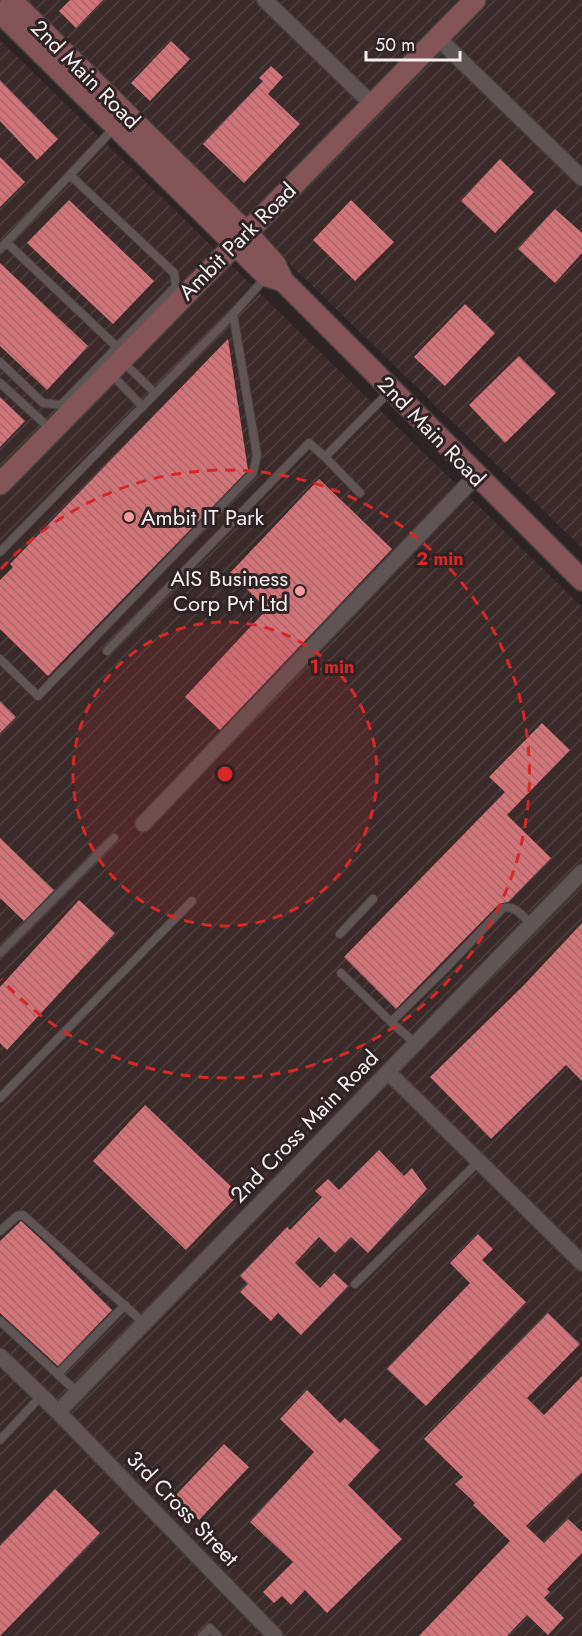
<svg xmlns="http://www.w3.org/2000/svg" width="582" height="1636" viewBox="0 0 582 1636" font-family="Jost,sans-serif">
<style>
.industrial{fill:url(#industrial-furrows)}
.building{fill:url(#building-back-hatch)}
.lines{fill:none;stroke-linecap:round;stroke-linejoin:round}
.lane-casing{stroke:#473e3e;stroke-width:10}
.street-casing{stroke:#473e3e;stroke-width:18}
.secondary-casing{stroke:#473e3e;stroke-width:24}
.lane{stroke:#605454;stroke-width:8}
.street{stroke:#605454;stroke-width:15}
.secondary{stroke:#855458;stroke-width:21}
.ring{fill:none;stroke:#d62828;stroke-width:3;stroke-dasharray:10 8}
.poi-dot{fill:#f49b9f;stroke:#2e2324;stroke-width:2}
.labels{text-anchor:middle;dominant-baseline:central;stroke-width:6;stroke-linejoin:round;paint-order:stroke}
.street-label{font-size:22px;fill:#f5eeee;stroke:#2e2324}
.poi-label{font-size:22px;fill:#f5eeee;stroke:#2e2324;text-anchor:start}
.centre{fill:#d62828;stroke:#2e2324;stroke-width:3}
.ring-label{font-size:18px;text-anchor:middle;font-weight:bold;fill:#d62828;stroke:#2e2324;stroke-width:6;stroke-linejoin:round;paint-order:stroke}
</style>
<defs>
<pattern id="industrial-furrows" width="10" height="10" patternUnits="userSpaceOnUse" patternTransform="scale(1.5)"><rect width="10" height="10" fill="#3b2a2a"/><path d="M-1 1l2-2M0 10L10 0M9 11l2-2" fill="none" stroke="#4e3f3f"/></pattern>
<pattern id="building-back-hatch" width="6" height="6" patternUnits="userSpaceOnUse" patternTransform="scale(1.5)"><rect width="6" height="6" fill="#d0747a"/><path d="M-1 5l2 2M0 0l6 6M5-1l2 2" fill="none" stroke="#a8666b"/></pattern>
</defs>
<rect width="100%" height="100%" fill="#2e2324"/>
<!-- industrial -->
<path class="industrial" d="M17,0H582V548L398,369Z
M0,40L582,607V1636H0Z"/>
<!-- building -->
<path class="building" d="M70,0H103L76,28L59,11Z
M171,41L190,59L150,101L131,83Z
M271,66L283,77L268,94L300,124L244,183L203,144L263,81L259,78Z
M0,80L58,139L37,160L0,121Z
M0,157L25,182L0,207Z
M500,159L534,192L495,233L461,201Z
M69,200L154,281L113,324L27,243Z
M351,200L394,242L355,281L313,240Z
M555,209L582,233V253L555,283L518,249Z
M0,263L88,346L47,390L0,346Z
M465,304L495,333L445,386L414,357Z
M228,339L248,470L48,676L0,629V580L13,567L10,564Z
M519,356L556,393L505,443L469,405Z
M0,397L25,421L0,447Z
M319,479L392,549L220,730L185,697L267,609L230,573Z
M0,701L16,717L0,733Z
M542,723L570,750L507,815L551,858L508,902L499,904L396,1009L344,957L505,792L489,777Z
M0,838L54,890L24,921L0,898Z
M79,900L115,933L7,1050L0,1043V987Z
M582,923V1081L566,1065L491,1139L430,1077L524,985Z
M145,1105L239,1194L186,1250L93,1161Z
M379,1150L404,1176L412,1168L427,1189L368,1253L351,1237L335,1253L319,1237L295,1263L320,1288L334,1273L348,1286L301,1335L278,1313L271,1321L240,1292L248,1284L240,1276L287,1227L290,1230L322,1197L315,1191L328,1179L339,1190Z
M21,1221L47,1245L112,1310L58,1366L0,1313V1241Z
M478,1234L493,1249L482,1260L526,1302L426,1406L387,1369L470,1283L450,1263Z
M548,1313L580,1344L527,1398L544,1415L582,1376V1472L526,1526L544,1543L568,1519L582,1532V1553L547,1589L550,1592L544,1598L564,1618L548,1635L527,1615L507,1636H419L510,1541L473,1505L475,1503L455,1484L463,1477L424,1439Z
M307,1390L340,1423L345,1418L380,1450L348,1485L402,1539L327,1613L305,1590L291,1605L282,1596L274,1603L263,1592L293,1562L250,1522L314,1452L280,1419Z
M224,1444L249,1467L199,1520L175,1496Z
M55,1489L100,1533L0,1636V1546Z"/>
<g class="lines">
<defs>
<path id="lane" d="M6,242L117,347L176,286L174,273L70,175
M0,249L115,127
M233,314L266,277
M122,361L155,393
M0,362L43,403L61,405L117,347L121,350
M110,373L142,406
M0,383L45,424L46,429L44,433
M325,457L360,493
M0,552L233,314L257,455L253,473L38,696L0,659
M107,651L309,443L325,457L391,390
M340,934L373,899
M0,953L114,838
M341,973L391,1022L444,970L503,908C515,905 523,916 531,924
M391,1022L415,1043
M0,1098L192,901
M0,1231L17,1216L23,1215L144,1323
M355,1284L479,1161
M0,1321L77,1392
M58,1374L125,1305
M0,1440L41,1396
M202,1636L210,1628L218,1636"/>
<path id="street" d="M265,0L372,104
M438,38L582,178
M143,824L476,476
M388,1072L582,1263
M0,1356L58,1412L275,1636
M58,1412L582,872"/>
<path id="secondary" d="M11,0L246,232L275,264L283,281L582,580
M0,12L267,276L280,280
M0,484L475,0"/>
</defs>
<!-- lane casing -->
<use href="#lane" class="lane-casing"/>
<!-- street casing -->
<use href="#street" class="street-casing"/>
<!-- secondary casing -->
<use href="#secondary" class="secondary-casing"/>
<!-- lane -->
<use href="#lane" class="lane"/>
<!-- street -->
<use href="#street" class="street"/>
<!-- secondary -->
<use href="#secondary" class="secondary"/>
</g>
<!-- distance rings -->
<circle cx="225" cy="774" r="152" fill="#d62828" fill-opacity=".12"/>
<g class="ring">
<circle cx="225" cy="774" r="152"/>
<path d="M1 569A304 304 0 1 1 1 979"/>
</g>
<!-- markers -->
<g class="poi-dot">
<circle cx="129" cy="517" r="6"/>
<circle cx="300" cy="591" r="6"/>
</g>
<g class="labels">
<!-- street labels -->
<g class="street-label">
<text transform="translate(86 74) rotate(45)">2nd Main Road</text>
<text transform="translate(237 241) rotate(-45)">Ambit Park Road</text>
<text transform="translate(432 431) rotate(46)">2nd Main Road</text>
<text transform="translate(304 1126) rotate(-46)">2nd Cross Main Road</text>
<text transform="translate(183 1508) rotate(46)">3rd Cross Street</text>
</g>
<!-- poi labels -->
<g class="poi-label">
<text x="141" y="517">Ambit IT Park</text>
<text x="288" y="578" text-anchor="end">AIS Business<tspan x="288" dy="25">Corp Pvt Ltd</tspan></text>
</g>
</g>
<circle cx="225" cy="774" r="9" class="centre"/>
<g class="ring-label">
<text x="440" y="565">2 min</text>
<text x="332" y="673">1 min</text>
</g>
<!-- scale -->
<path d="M366 51v9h94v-9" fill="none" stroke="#f5eeee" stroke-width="3"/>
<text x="375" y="51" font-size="18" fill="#f5eeee" stroke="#2e2324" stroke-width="4.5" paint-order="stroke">50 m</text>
</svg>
